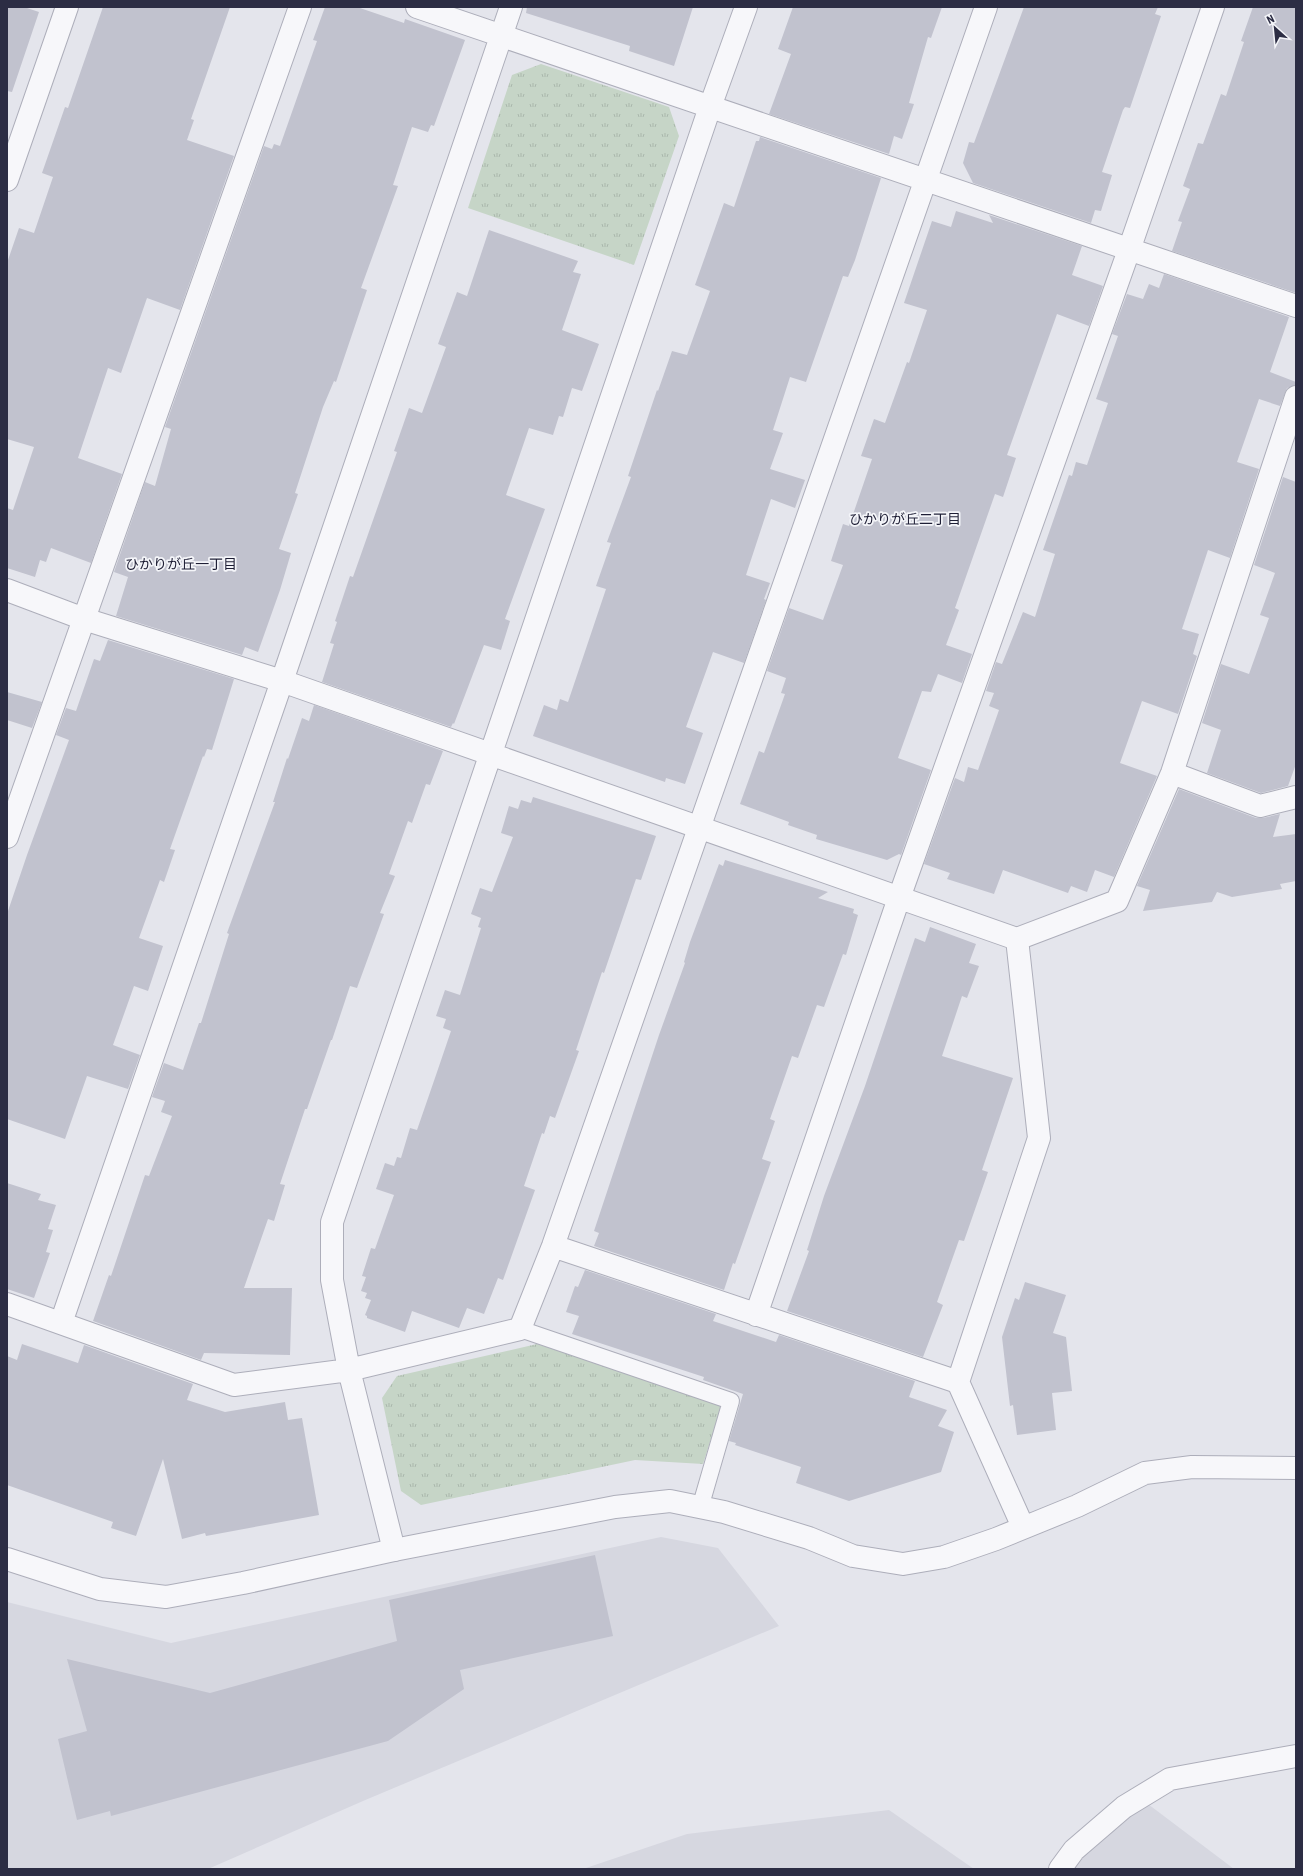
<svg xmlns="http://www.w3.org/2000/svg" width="1303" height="1876" viewBox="0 0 1303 1876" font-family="'Roboto Condensed','Noto Sans JP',sans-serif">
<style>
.built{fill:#d6d7e0}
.grass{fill:url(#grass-tufts)}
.building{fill:#c1c2ce}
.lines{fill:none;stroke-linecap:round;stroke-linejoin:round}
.service-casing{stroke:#adaeba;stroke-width:18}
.minor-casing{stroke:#adaeba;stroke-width:24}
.tertiary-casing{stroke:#adaeba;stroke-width:24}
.service{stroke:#f7f7fa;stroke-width:16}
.minor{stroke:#f7f7fa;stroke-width:22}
.tertiary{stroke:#f7f7fa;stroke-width:22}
.labels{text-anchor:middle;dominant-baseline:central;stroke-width:3.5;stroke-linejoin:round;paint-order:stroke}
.neighbourhood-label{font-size:14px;fill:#1e1e35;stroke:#f4f5f9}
</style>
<defs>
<pattern id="grass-tufts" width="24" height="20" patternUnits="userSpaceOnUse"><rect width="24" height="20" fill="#c6d5c7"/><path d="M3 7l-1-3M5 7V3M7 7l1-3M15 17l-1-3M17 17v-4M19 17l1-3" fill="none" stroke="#aab7ac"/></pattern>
</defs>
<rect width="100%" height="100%" fill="#e4e5ec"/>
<!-- built -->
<path class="built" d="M661,1537L718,1548L779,1626L363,1801L208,1869H7V1602L171,1643Z
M1140,1798L1234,1869H1059Z
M889,1810L974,1869H583L687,1834Z"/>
<!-- grass -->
<path class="grass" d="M541,64L669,107L679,136L634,265L468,208L512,75Z
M537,1344L722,1404L703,1464L635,1460L421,1505L401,1491L382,1398L397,1376Z"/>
<!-- building -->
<path class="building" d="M7,7H24L39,12L12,92L7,91Z
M103,7H230L191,119L194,120L187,140L234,156L180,310L147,298L121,373L108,368L78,458L122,474L91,563L51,548L46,562L40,560L35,577L7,568V508L13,510L34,447L7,439V263L19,228L34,233L53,177L42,173L65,107L68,108Z
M325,7H357L404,23L405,19L465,40L434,126L431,125L428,132L412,127L393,185L398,186L361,288L367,290L336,382L334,381L323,407L295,493L298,494L279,549L291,553L280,590L258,652L245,647L242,655L116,616L128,577L114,572L145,482L155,486L171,429L165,427L264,146L272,149L274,144L280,146L317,41L313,40Z
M527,7H693L674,66L629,51L630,46L526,13Z
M793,7H942L931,38L928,37L909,103L914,104L902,139L894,136L889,154L769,114L791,54L778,49Z
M1024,7H1158L1155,14L1161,16L1130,108L1125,107L1123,110L1102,172L1112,175L1101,211L1095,210L1091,223L973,183L963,163L969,142L974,143Z
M1253,7H1296V293L1172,251L1182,222L1178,221L1190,189L1183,186L1198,143L1203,144L1221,94L1226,96L1244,42L1241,41Z
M760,137L881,178L855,260L848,277L843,276L806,382L790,377L773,430L783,433L770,469L805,480L795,508L771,499L746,575L770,583L764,599L766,600L744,663L713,652L686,727L703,733L685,784L666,778L665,782L533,736L544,705L557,710L560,699L568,702L606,589L596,586L611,543L607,542L631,477L628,476L657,390L658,391L672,351L687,355L710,291L695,285L724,203L734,207L756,141H759Z
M956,211L993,223L989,215L1082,246L1072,275L1103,286L1089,326L1057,314L1007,455L1016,458L1003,497L995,494L955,608L959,610L946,645L972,654L962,683L938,674L931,692L922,691L898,758L931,770L901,855L899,854L887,860L816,839L817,835L788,825L789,822L740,804L759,751L764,753L785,694L781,693L786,678L767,671L789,608L823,620L843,565L831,561L843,524L849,526L872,459L861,456L874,419L885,423L907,362L909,363L927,310L904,303L932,221L951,227Z
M489,230L578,261L573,272L581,274L562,330L599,344L582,391L572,388L563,417L559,416L553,435L529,428L506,495L545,509L505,619L510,621L501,650L484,645L454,724L453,723L451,727L322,682L334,644L330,643L337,622L335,621L350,576L353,577L397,452L394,451L409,408L422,413L446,347L438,344L457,292L467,296Z
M1164,274L1289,317L1270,372L1296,382V385L1287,388L1280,406L1259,399L1237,462L1259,469L1230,558L1208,550L1182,629L1199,634L1193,654L1197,656L1178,714L1142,701L1120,763L1157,776L1114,877L1095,870L1087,892L1071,886L1068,893L1003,870L994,894L947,879L950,873L924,864L955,778L964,782L968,767L978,770L999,710L989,706L994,693L986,691L996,662L1002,664L1023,612L1035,617L1055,554L1043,550L1069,475L1072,476L1076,462L1087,465L1108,403L1096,399L1118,336L1112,334L1127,294L1143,299L1149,284L1159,288Z
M1283,477L1296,482V764L1288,786L1261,793L1207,773L1221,730L1202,723L1221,664L1249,674L1269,618L1260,615L1275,573L1254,565Z
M108,640L234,679L212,750L207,749L204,757L203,756L170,849L175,850L164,882L160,880L139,938L163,946L148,991L134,986L113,1045L140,1055L128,1089L87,1076L65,1139L7,1119V914L27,855L69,740L56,735L66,708L76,711L94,659L100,661Z
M7,692L42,702L32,728L7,720Z
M314,705L443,751L430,785L426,784L412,823L408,821L389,874L395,876L380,913L384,914L357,988L350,986L332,1040H331L307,1109H305L280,1184L285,1185L274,1221L268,1219L244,1288H292L290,1355L204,1353L201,1360L93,1321L109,1275L111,1276L145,1175L149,1176L172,1116L161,1112L165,1101L152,1097L164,1063L183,1070L199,1023H201L229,934L227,933L275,802H273L287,758L288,759L302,718L309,721Z
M1179,789L1256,818H1263L1280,814L1273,837L1296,834V881L1280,884L1282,889L1232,897L1217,892L1212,902L1143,911L1150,890L1137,886Z
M533,797L656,836L641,880L636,879L604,973L602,972L576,1050L579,1051L555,1118L550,1116L544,1134L542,1133L524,1186L535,1190L503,1280L498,1278L484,1314L467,1308L459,1328L412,1311L405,1332L367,1318V1316L365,1315L371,1300L365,1298L367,1293L361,1291L366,1277L362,1276L371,1248L375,1249L394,1195L376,1189L385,1163L394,1166L397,1157L401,1158L410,1128L417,1130L436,1075L451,1031L443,1028L446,1019L436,1016L445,990L460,995L481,928L478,927L481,918L471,914L480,888L492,892L513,837L501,833L509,806L518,809L521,800L531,803Z
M725,860L828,892L818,898L854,909L853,913L858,915L846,955L843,954L824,1007L817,1005L798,1058L792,1056L770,1119L775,1121L762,1159L771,1162L735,1264L733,1263L724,1290L594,1246L599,1233L594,1231L659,1035L685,963L684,962L690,942L719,864L723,866Z
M930,927L976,944L969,963L979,966L967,998L962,996L942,1056L1013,1078L982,1170L988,1172L964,1241L959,1240L937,1302L943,1305L923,1357L787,1311L809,1251L807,1250L824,1196L865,1086L915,938L925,942Z
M7,1183L41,1194L38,1200L56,1205L48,1229L53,1230L46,1252L50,1253L34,1298L7,1289Z
M585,1270L716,1314L713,1321L776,1342L779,1335L915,1381L909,1397L947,1410L938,1426L954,1432L941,1472L849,1501L796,1483L801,1467L735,1445L736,1443L729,1441L743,1394L703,1380L704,1377L572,1334L579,1316L566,1312L575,1286L578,1287Z
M1025,1282L1066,1295L1053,1333L1066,1337L1072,1391L1052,1393L1056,1430L1017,1435L1013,1405L1010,1406L1002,1337L1015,1298L1019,1300Z
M22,1344L78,1363L84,1345L193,1384L187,1400L225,1412L285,1402L288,1420L302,1418L319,1515L206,1536L205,1533L182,1539L163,1459L136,1536L111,1528L113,1522L7,1485V1356L17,1360Z
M595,1555L613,1636L460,1670L464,1689L388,1741L111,1816L110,1811L77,1820L58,1739L87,1731L67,1659L210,1693L397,1641L389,1600Z"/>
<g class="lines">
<defs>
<path id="service" d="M520,1329L731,1401L700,1508"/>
<path id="minor" d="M417,7L1296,306
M7,180L67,7
M7,590L84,619L282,681L1017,939L1117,901L1172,773L1296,397
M1172,773L1260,806L1296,797
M7,837L300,7
M1017,939L1039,1138L958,1382L1023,1527
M553,1246L958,1382
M7,1304L234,1385L349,1370L520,1329L553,1246L986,7
M756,1315L899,898L1129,250L1213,7
M61,1323L282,681L511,7
M394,1550L349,1370L332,1280V1222L710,107L746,7
M1060,1869L1074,1850L1124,1807L1170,1779L1296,1756"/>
<path id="tertiary" d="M7,1559L100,1589L166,1597L243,1583L394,1550L615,1507L670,1501L724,1512L809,1538L853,1556L903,1564L944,1557L996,1539L1077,1506L1145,1473L1192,1467L1296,1468"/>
</defs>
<!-- service casing -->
<use href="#service" class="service-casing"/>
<!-- minor casing -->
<use href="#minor" class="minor-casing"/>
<!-- tertiary casing -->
<use href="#tertiary" class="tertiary-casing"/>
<!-- service -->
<use href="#service" class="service"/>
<!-- minor -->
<use href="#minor" class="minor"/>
<!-- tertiary -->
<use href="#tertiary" class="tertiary"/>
</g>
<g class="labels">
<!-- neighbourhood labels -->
<g class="neighbourhood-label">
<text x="905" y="519">ひかりが丘二丁目</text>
<text x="181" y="564">ひかりが丘一丁目</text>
</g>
</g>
<!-- border -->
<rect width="1303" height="1876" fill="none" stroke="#2c2d44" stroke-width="16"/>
<!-- north arrow -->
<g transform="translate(1275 28) rotate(333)" stroke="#f4f5f9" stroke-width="3" paint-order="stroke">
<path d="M0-3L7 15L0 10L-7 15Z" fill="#2c2d44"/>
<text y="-6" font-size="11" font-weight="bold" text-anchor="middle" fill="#2c2d44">N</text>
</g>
</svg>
